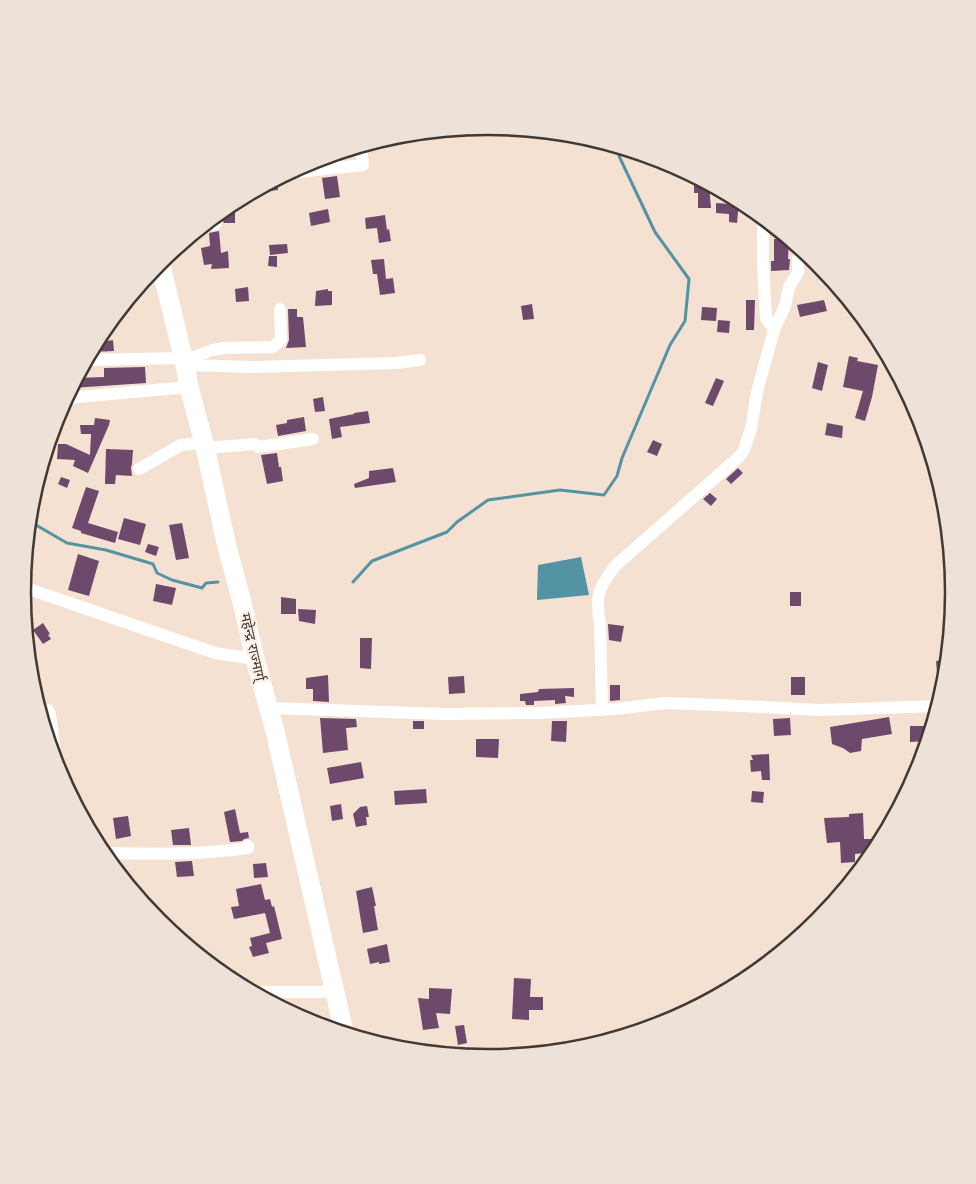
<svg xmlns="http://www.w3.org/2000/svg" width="976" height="1184" viewBox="0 0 976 1184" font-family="'Libre Baskerville','Noto Sans Devanagari',serif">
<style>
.water{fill:#5393a4}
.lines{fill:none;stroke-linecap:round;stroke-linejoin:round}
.stream{stroke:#5393a4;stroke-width:3}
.building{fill:#6d496c}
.minor{stroke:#fff;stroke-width:12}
.highway{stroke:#fff;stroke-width:19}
.labels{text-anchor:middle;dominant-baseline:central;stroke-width:5;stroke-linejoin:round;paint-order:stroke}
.street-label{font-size:14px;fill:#413933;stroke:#fcf0e6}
.rim{fill:none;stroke:#413933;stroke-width:2.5}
</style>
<rect width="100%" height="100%" fill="#f5e1d1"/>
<!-- water -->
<path class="water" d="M581,557L589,595L537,600L538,565Z"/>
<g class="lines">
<!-- stream -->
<path class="stream" d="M29,521L67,543L106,550L153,564L157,573L172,580L202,588L206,583L218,582
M353,582L372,561L447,532L457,522L488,500L560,490L604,495L617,476L622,458L670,345L685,321L689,279L655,232L619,156L622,148"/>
</g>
<!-- building -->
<path class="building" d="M337,176L340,197L325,199L322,178Z
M277,180L278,190L252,193Z
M706,183L709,185L711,208H698V193H694V185Z
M730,196L739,201L737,223L729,222V214L716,213V203L730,204Z
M229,205L230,212H235V223H224L222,219L216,216Z
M328,209L330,222L311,226L309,213Z
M385,215L387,230L389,229L391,241L379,243L377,228L366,229L365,218Z
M219,231L221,253L228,251L229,268L211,269L212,264L204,265L201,248L210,246L209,233Z
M774,239H788L789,240L788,259H790L789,270L771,271V261H774Z
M287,244L288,253L270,255L269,245Z
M269,256H277V267L268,266Z
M384,259L386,279L393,278L395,293L380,295L377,274H373L371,260Z
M248,287L249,301L236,302L235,289Z
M328,289V291H332V305L315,306L316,291Z
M746,300H755L754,330H746Z
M824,300L827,311L800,317L797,305Z
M532,304L534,319L523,320L521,306Z
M702,307L717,308L716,321L701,320Z
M288,309H297V317H303L306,347L286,348L289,340Z
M718,320L730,321L729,333L717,332Z
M106,328L107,341L113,340L114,351L91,352L101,333Z
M849,356L858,358L857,361L878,365L872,397L865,421L855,418L863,391L843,387Z
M818,362L828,365L822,391L812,388Z
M145,367L146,383L72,388L77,378L104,377V368Z
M716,378L724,381L713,406L705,403Z
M323,397L325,411L315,412L313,399Z
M368,411L370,423L340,427L342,437L332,439L329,419L354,414V413Z
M304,417L306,431L278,436L276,425L287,423V420Z
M95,418L110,420L109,425L88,473L73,466L75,460L57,459L58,444H66L90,455L91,434H81L80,425H94Z
M827,423L843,426L842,438L825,435Z
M653,440L662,444L657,456L647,452Z
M106,449L133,450L132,464L131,468L132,476L116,475L115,484H105Z
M277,453L279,467H281L283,481L267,484L261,455Z
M393,468L396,482L355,488L354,484L369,478V471Z
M738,468L743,473L731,484L726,479Z
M61,477L70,480L67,488L58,484Z
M86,487L99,491L88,523L118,532L115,543L81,533V531L72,528Z
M710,493L717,499L711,506L703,499Z
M124,518L146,524L140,545L118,539Z
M182,523L189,558L176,560L169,525Z
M148,544L159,547L156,556L145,552Z
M78,554L99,561L89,596L68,590Z
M156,584L176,588L172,605L153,601Z
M790,592H801V606H790Z
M281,597L296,599V614H281Z
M298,609L316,610L315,624L299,621Z
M43,623L50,634L48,635L51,639L43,644L33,630Z
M608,624L624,626L621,642L609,640Z
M360,638H372L371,669L360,668Z
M947,660L944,683L941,695H939L936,661Z
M328,675L329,702L313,701V689H306V678Z
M464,676L465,693L449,694L448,677Z
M791,677H805V695H791Z
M610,685H620V700L610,701Z
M574,688V697L565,696L566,703L555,704V700L534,701V705H526L525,701H520V694L538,692L539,689Z
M889,717L892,734L862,739L861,751L850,753L843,748L832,744L830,727Z
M320,718L356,719L357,727L346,728L348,750L323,753Z
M790,718L791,735L774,736L773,719Z
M413,721H424V729H413Z
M552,721H567L566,742L551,741Z
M910,726H927V741L910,742Z
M476,739H499L498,758L476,757Z
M769,754L770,780H762L761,771L751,772L750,760H753L751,755Z
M361,762L364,778L330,784L327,768Z
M426,789L427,803L395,805L394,791Z
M752,791L764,792L763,803L751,802Z
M341,804L343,819L332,821L330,806Z
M367,806L369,817H366L367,825L356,827L353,814L360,807Z
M235,809L240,833L248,832L249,838L244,839L242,841L230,842L224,812Z
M863,813L864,839H881L874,852L855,854V862L841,863L840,842L827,843L824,818L849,817V814Z
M128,816L131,836L116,839L113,818Z
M189,828L191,845H173L171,830Z
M192,861L194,876L177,877L175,862Z
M266,863L268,877L254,878L253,864Z
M261,884L265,900L270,899L272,907L274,906L282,939L266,943L269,953L253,957L249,947L252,946L250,938L270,933L265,913L234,919L231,907L239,906L236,889Z
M372,887L376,906H374L378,930L363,933L356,891Z
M387,944L390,962L379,964V962L370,964L367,949Z
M514,978L531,979L530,997H543V1010H529V1020L512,1019Z
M429,988L452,989L450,1014L436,1013L439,1028L423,1030L418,998L429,999Z
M464,1025L467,1043L458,1045L455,1026Z"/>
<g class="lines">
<!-- minor -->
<path class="minor" d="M289,173L363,165L361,146
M763,218V265L766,318L774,330
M205,225L216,224
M87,360L184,358
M184,361L212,350L224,348L273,347L281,340L280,309
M185,365L254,367L395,363L420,360
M67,398L189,387
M205,448L255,444L259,447L313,439
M139,469L181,445L204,443
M23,587L215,653L255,659
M39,708L48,710L50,714L57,768
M268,708L445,714L540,713L615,709L666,703L742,706L821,710L938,706
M602,710L600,623C595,595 598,589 615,566L740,456L744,450L751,429L757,392L774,330L785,306L789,287L798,272V259L801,250
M103,853C151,854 200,855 248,848V846
M253,992H322L334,990"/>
<!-- highway -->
<path class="highway" d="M160,262L185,365L189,387L204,443L227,547L242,602L255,659L275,731L344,1032"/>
</g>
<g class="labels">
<!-- street labels -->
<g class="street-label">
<text transform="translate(253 647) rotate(77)">महेन्द्र राज्मार्ग्</text>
</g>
</g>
<!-- crop -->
<path d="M0 0H976V1184H0ZM31 592a457 457 0 1 1 914 0a457 457 0 1 1-914 0Z" fill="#ede1d8" fill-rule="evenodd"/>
<path class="rim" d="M31 592a457 457 0 1 1 914 0a457 457 0 1 1-914 0Z"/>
</svg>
